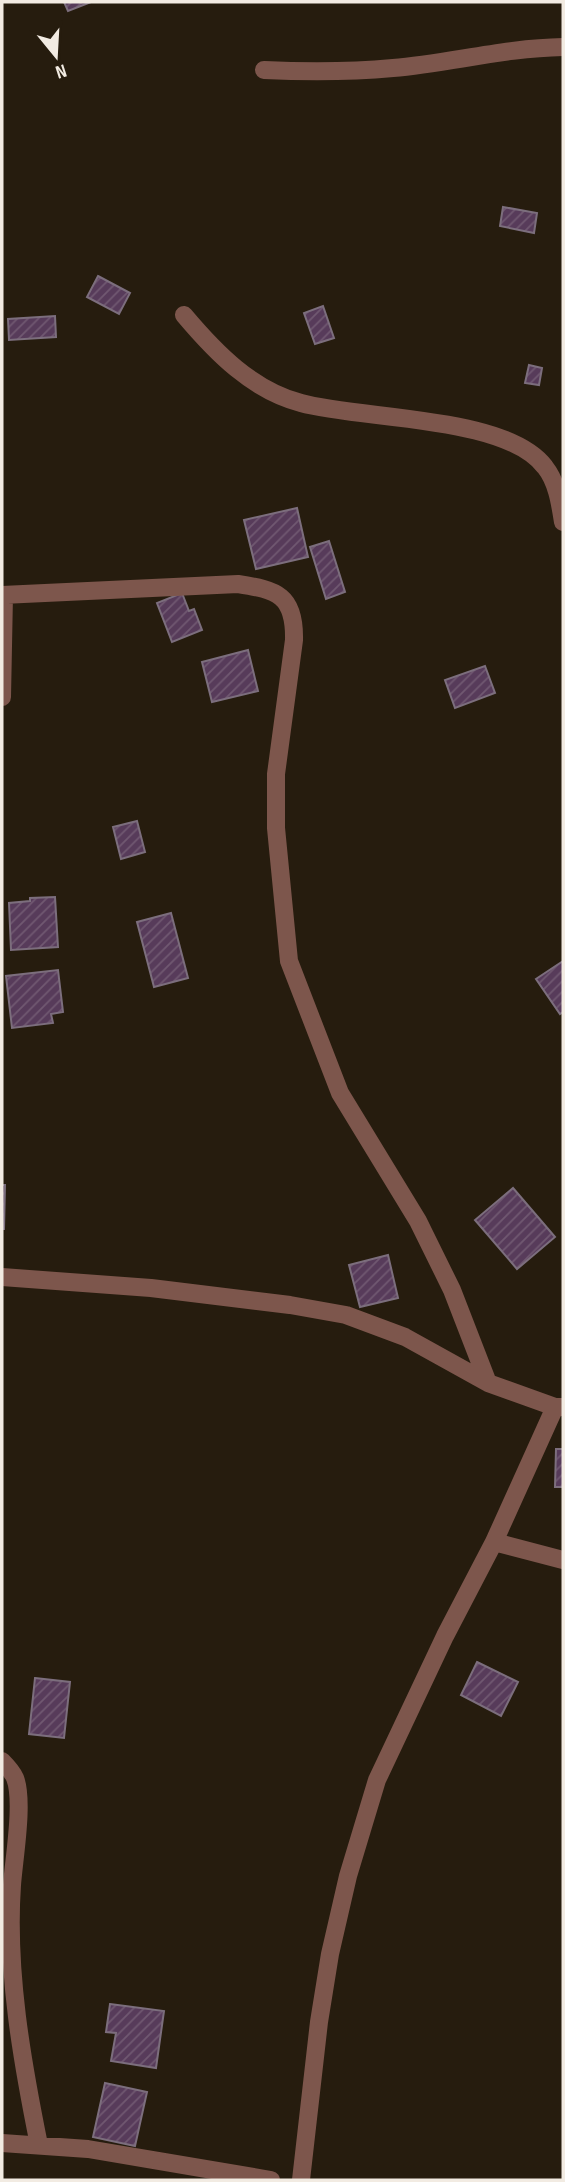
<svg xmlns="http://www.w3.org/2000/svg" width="565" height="2182" viewBox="0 0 565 2182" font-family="'Sofia Sans Condensed',sans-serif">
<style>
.building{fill:url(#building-hatch);stroke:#7c6e7d;stroke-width:2}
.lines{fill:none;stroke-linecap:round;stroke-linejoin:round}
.street{stroke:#7d564c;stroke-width:18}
</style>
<defs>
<pattern id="building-hatch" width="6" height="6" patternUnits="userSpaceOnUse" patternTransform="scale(1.75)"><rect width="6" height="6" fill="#573b5a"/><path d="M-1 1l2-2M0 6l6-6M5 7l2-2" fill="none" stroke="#705871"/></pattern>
</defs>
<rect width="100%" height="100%" fill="#261c0e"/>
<!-- building -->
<path class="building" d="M64,2H91L68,11Z
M503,207L537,213L534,233L500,226Z
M98,276L130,293L119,314L87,297Z
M323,306L334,338L315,344L304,313Z
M55,316L56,337L9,340L8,319Z
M529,365L542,368L539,385L525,383Z
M297,508L308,557L256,569L244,520Z
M329,541L345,592L326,599L310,547Z
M182,593L189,611L194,609L202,630L172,642L157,603Z
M248,650L258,691L212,702L202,662Z
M485,666L495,693L455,708L445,680Z
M137,821L145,852L121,859L113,827Z
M55,897L58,947L11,950L9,903L30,901V898Z
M171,913L188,978L154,987L137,922Z
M563,961V1012L560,1014L536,979Z
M58,970L63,1012L51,1014L53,1023L12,1028L6,976Z
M2,1185H5L4,1229H2Z
M513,1188L555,1237L517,1269L475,1220Z
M388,1255L398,1298L360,1307L349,1265Z
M556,1449H563V1487H555Z
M477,1662L518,1682L501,1716L461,1695Z
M35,1678L70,1682L64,1738L29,1734Z
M110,2004L164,2011L156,2068L111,2061L116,2033L106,2032Z
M105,2083L147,2092L135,2146L93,2137Z"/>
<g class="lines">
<!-- street -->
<path class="street" d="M264,70C307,72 350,72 393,68C450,63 505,48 563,47
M184,315C216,353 252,390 301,403C362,420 506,415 545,467C557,482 560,503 563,522
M2,595L238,584C277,590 295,595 294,640L276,774V828L289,961L340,1093L418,1221L452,1290L488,1383
M2,697L4,595
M2,1277L151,1288L290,1305L346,1315L405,1337L488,1383L555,1407H563
M494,1542L563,1560
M2,1761C7,1766 12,1771 15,1778C24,1801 14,1858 12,1885C6,1971 22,2061 39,2145
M2,2143L88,2149L271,2180
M301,2180L319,2022L330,1954L348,1876L377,1780L445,1636L494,1542L555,1407"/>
</g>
<!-- border -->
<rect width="565" height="2182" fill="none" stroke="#f2ebe2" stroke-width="7"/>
<!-- north arrow -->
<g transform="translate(56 56) rotate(162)" stroke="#261c0e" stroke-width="5" paint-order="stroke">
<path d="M0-5L12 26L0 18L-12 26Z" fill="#f2ebe2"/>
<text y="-10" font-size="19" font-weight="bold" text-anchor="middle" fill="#f2ebe2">N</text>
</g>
</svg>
